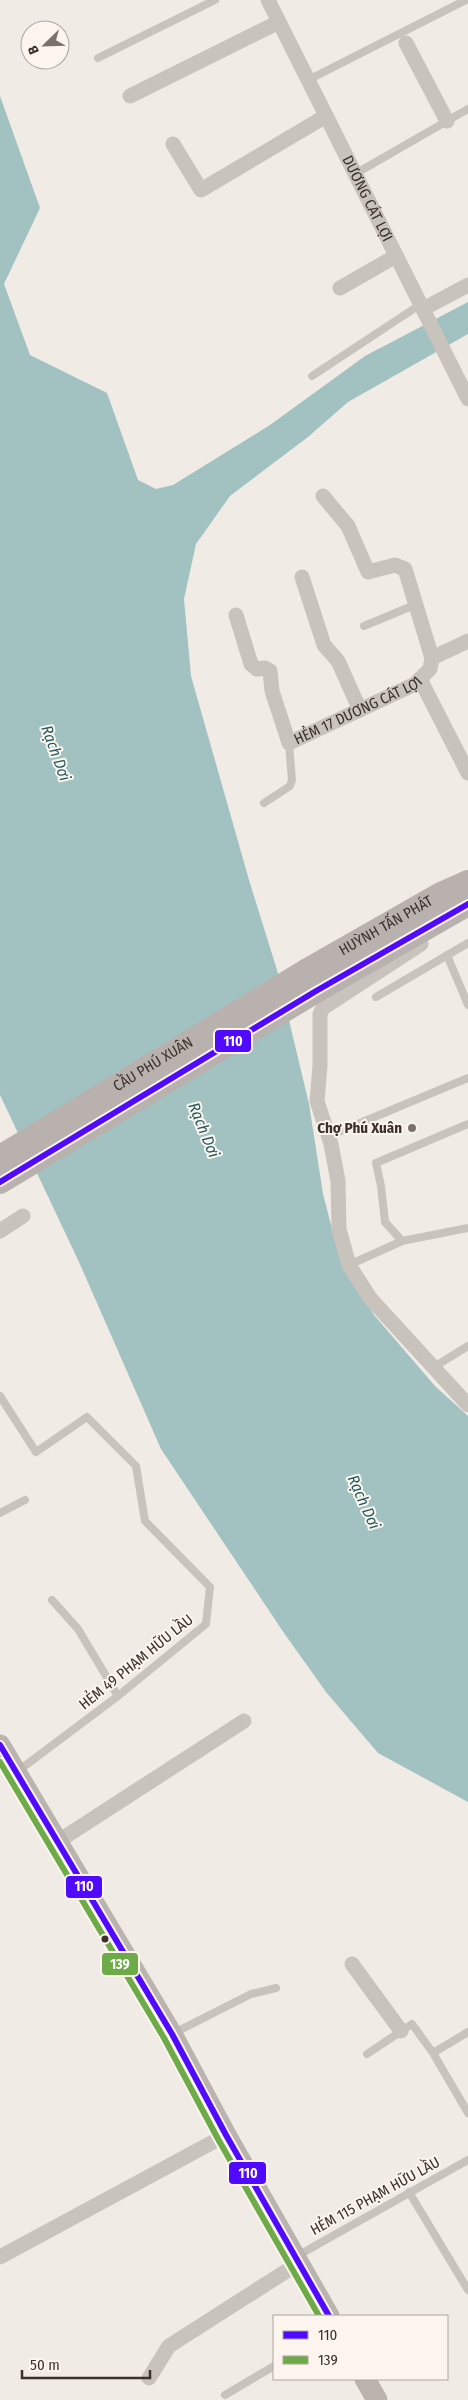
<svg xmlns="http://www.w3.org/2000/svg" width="468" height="2400" viewBox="0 0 468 2400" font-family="'Fira Sans Condensed',sans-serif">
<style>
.water{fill:#a1c2c1}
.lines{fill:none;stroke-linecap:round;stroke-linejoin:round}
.service{stroke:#c9c3be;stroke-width:8}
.minor{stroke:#c9c3be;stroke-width:15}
.secondary{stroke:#bab3ae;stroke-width:21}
.primary{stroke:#b8b1ad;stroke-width:24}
.bus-1-casing{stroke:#fbf5ee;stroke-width:10}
.bus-2-casing{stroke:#fbf5ee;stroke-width:10}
.bus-1{stroke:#4f0aff;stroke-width:6}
.bus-2{stroke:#6daa48;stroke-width:6}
.poi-dot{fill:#7a716c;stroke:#fbf5ee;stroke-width:2}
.bus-dot{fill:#3b302b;stroke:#fbf5ee;stroke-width:2}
.labels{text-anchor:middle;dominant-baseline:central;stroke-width:4;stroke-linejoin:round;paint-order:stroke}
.street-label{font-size:15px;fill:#3b302b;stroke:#fbf5ee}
.poi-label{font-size:15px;font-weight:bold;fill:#3b302b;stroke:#fbf5ee;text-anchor:end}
.water-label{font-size:16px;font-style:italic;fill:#1f5a5e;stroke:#fbf5ee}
.line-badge{stroke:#fbf5ee;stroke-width:2}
.badge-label{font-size:14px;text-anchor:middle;font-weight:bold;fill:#fff}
</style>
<rect width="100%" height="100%" fill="#f0ebe5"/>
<!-- water -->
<path class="water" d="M0,96L40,208L4,284L30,355L107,393L138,480L156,489L173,485L270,425L365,356L468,302V334L348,402L308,437L230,496L196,544L184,599L191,676L249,880L277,970L309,1104L323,1194L340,1259L374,1315L435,1386L468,1416V1802L378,1753L326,1692L284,1633L161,1449L79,1262L0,1095Z"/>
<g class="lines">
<!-- service -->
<path class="service" d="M98,58L215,0
M308,80L466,0
M355,174L468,109
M312,376L421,304
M364,626L417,604
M264,803L290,786L292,780L289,743
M447,955L468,1005
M376,997L468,943
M468,1124L376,1163L381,1186L385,1222L402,1241L468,1228
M329,1136L468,1078
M349,1265L402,1241
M434,1367L468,1346
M0,1396L36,1452L87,1417L136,1466L145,1521L210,1587L206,1624L118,1696L18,1771
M0,1513L25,1500
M52,1600L78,1629L118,1696
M174,2033L251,1994L276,1988
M433,2053L468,2032
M367,2054L412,2024L433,2053L468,2113
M409,2192L468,2290
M297,2256L468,2160
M225,2395L274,2366"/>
<!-- minor -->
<g class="minor">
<path id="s1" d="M268,0L468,399"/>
<path d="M406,43L447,121"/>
<path d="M130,96L279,22"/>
<path d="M173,144L201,190L326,116"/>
<path d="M340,288L396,256"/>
<path d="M423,309L468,285"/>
<path d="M323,496L348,526L368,572L395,565L405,569L432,658"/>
<path d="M302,577L324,645L338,661L360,710"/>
<path id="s2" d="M236,615L251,664L257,669L265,668L270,671L272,691L289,743L415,684L430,669L432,658L468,641"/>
<path d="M420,679L468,773"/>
<path d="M421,944L323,1008L320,1014V1066L317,1101L331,1144L338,1181L339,1229L349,1265L370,1298L468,1405"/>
<path d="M0,1231L23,1216"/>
<path d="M57,1842L244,1721"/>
<path d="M352,1964L401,2031"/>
<path d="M0,2257L226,2135"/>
<path d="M149,2378L169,2346L299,2263"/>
</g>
<!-- secondary -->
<path class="secondary" d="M0,1745L172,2034L226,2135L329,2316
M365,2379L377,2400"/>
<!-- primary -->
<g class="primary">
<path id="s3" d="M0,1157L306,971L441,894L468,882"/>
<path d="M0,1182L316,991L468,904"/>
</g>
<defs>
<path id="bus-1" d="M0,1182L316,991L468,904
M0,1745L172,2034L226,2135L329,2316"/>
<path id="bus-2" d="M0,1762L164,2038L218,2139L319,2316"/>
</defs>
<!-- bus-1 casing -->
<use href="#bus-1" class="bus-1-casing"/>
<!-- bus-2 casing -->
<use href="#bus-2" class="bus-2-casing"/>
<!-- bus-1 -->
<use href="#bus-1" class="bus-1"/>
<!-- bus-2 -->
<use href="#bus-2" class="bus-2"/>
</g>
<!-- markers -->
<circle class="poi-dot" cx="412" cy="1128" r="5"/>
<circle class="bus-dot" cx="105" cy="1939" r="4.5"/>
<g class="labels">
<!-- street labels -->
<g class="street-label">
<text stroke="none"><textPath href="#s1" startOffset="222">DƯƠNG CÁT LỢI</textPath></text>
<text stroke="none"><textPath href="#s2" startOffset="224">HẺM 17 DƯƠNG CÁT LỢI</textPath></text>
<text stroke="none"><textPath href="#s3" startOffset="450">HUỲNH TẤN PHÁT</textPath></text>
<text stroke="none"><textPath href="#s3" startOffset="179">CẦU PHÚ XUÂN</textPath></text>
<text transform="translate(136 1662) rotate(-39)">HẺM 49 PHẠM HỮU LẦU</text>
<text transform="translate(375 2196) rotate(-29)">HẺM 115 PHẠM HỮU LẦU</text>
</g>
<!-- poi labels -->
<g class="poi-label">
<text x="402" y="1128">Chợ Phú Xuân</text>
</g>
<!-- water labels -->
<g class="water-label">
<text transform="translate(56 753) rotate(70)">Rạch Dơi</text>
<text transform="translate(204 1130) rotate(68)">Rạch Dơi</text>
<text transform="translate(364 1502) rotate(66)">Rạch Dơi</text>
</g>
</g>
<g class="line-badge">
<rect x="214" y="1029" width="38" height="24" rx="5" fill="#4f0aff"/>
<rect x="65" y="1875" width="38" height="24" rx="5" fill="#4f0aff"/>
<rect x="101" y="1952" width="38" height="24" rx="5" fill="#6daa48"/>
<rect x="228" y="2161" width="39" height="24" rx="5" fill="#4f0aff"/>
</g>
<g class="badge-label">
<text x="233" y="1046">110</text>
<text x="84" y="1891">110</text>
<text x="120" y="1969">139</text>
<text x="248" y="2178">110</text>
</g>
<!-- legend -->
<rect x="273" y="2315" width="175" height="65" fill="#fbf5ee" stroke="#aea6a0"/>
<rect x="283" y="2331" width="25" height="8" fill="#4f0aff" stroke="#aea6a0"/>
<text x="318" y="2340" font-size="15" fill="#3b302b">110</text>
<rect x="283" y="2356" width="25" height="8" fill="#6daa48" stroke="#aea6a0"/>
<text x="318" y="2365" font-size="15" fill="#3b302b">139</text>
<!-- north arrow -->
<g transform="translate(45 45) rotate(247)"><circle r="24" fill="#fbf5ee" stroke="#aea6a0"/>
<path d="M0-4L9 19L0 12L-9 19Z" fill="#7a716c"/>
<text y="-8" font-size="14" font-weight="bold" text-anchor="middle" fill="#3b302b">B</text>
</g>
<!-- scale -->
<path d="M22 2370v8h128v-8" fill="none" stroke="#3b302b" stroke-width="2.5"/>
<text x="30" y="2370" font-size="15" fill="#3b302b" stroke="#fbf5ee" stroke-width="4" paint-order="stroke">50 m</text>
</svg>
